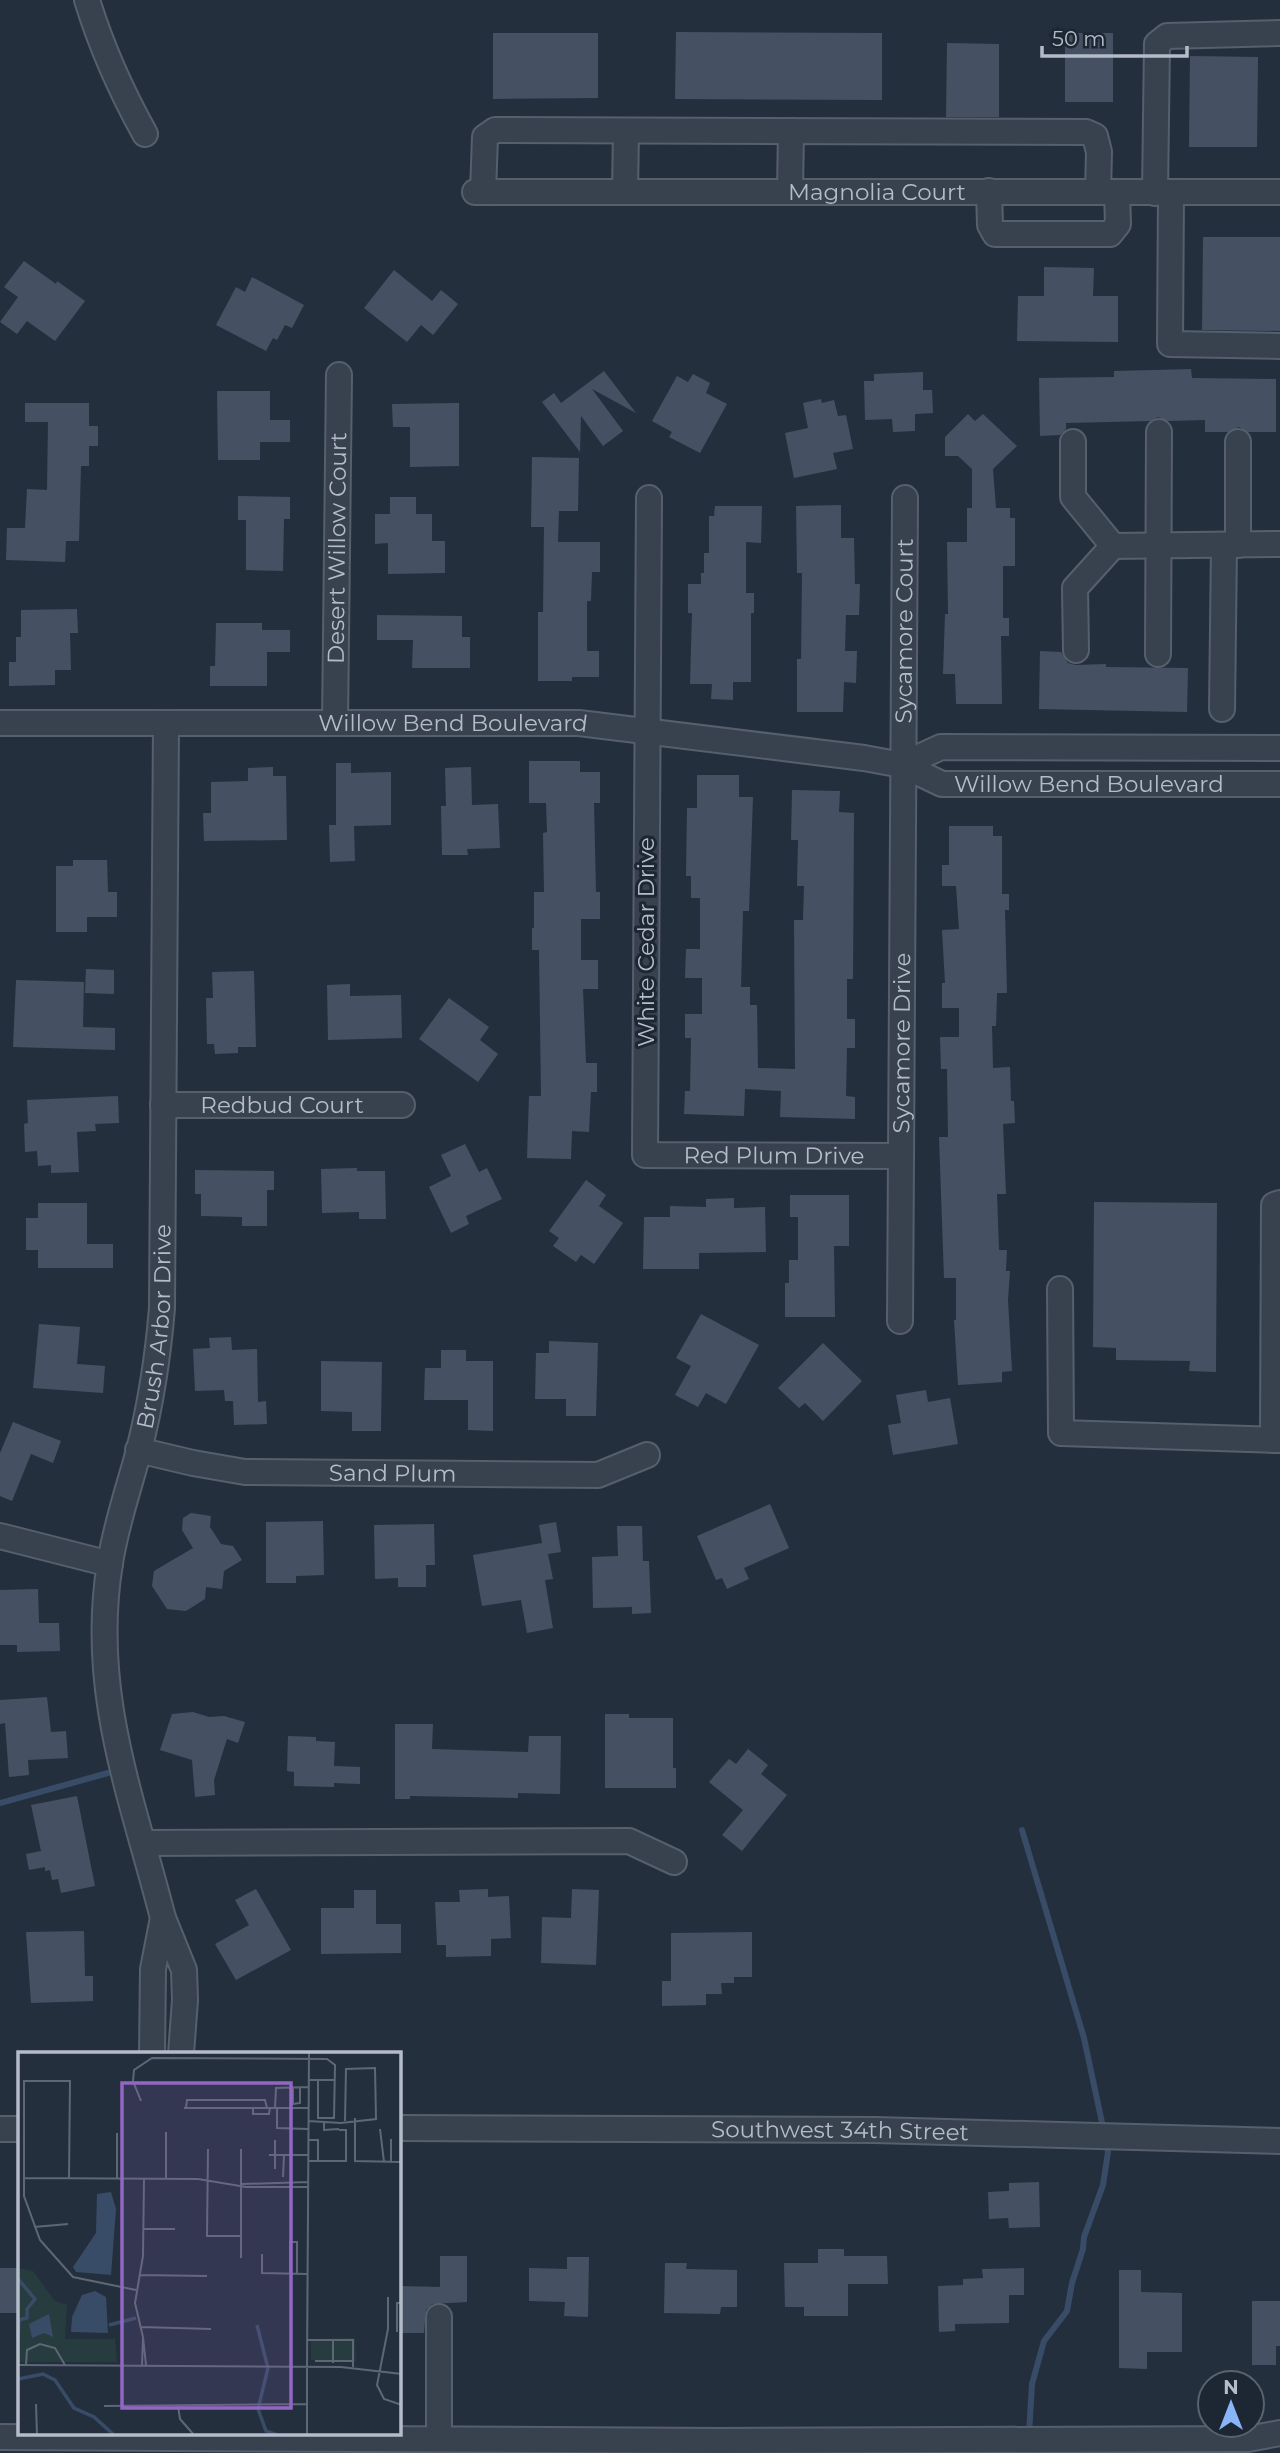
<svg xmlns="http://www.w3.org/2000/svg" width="1280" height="2453" viewBox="0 0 1280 2453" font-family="Montserrat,sans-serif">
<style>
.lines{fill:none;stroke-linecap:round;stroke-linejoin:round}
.stream{stroke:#394c67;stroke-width:6}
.building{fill:#455162}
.minor-casing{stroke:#565f6c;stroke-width:28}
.minor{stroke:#38414e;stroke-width:24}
.labels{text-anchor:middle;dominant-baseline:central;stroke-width:6;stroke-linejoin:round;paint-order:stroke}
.street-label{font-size:23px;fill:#b4bcc9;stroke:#1d2633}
.inset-river{fill:none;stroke:#394c67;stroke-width:3.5}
.inset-road{fill:none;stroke:#5e6776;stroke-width:2}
.view{fill:#9266c3;fill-opacity:0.15;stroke:#9266c3;stroke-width:3.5}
.inset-edge{fill:none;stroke:#b4bcc9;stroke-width:3.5}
</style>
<rect width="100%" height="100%" fill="#242f3e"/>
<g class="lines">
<!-- stream -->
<path class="stream" d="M0,1803L108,1773
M1022,1830L1084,2038L1104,2132
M1029,2434L1032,2384L1044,2341L1067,2311L1072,2283L1083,2249L1084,2237L1103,2185L1108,2152L1106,2142"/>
</g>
<!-- building -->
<path class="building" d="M676,32L882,33V100L675,99Z
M493,33H598V98L493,99Z
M1065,33H1113V102H1065Z
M947,43L999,44V117H946Z
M1190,56L1258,57L1257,147H1189Z
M1203,237H1280V331L1202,330Z
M24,261L56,284L57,281L85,301L55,341L27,321L17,334L0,322L18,297L4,287Z
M1044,267L1094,268L1093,296H1118V342L1017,341L1018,296H1044Z
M394,270L432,301L441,290L458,304L433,335L421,325L407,342L364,308Z
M252,277L304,305L292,328L285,325L277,340L273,338L266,351L216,325L236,287L245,292Z
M1191,369L1192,378L1276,379V432H1248L1239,427L1228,432H1205V420L1168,421L1158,417L1150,421L1066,423V429L1060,435L1040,436L1039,378L1114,377V371Z
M604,371L636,413L592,389L623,431L603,446L581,416L580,452L542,402L554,393L561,403Z
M923,372V390H932L933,413L915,414V431L893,432L892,419L865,420L864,381H874V374Z
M693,374L710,383L706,393L727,404L700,453L669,437L672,432L652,421L677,376L688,382Z
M217,391H270V420H290V442H260V460H218Z
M821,399L822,403L834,400L838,416L846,415L853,449L833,453L837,469L794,478L785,433L808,428L803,403Z
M25,403H89V426H98V446H89V466H81L79,541H66L65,562L6,560L7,528H25L27,489L47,490L48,422H25Z
M459,403V466L410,467V427H393L392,404Z
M968,414L975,421L983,414L1017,446L993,469L996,508H1010V518H1015V566H1003V618H1009V636H1001L1002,704H956L955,674H943L945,614H948L947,542H967V508H972V469L958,456H945V437Z
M532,457L579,458L578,511H559L558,542H600V572H592L591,601H587V651H599V677H572V681H538V612H543L544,527H531Z
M238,496L290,497V519H284L283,571L246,570V520H238Z
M390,497H416V514H432V541H445V573L388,574V543L375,544V514H390Z
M841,505V538H854L855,584H860L859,615H846L845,651H857L856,683L844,682L843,712H797V659H801L802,573H797L796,506Z
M715,506H762L761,543L746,542V593H754V613H751V682H733V700L711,699L712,684H690L692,613H688V584H701V573H704V553H709V516H714Z
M77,609L78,633H70L71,670H55V685L9,686V662H16V637H21V610Z
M377,615L462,616V637H470V668H412L413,640H377Z
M216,623H262V630H290V652H267V686H210V666H215Z
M1040,651L1061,652L1068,663L1076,665L1106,664V667L1188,668L1187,712L1039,709Z
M529,761H580V772H600V803H594L596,892H600V919H581V960H598V989H583L586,1063H597V1092H591L589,1132L572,1131L571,1159L527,1158L529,1096H541L539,950H532V928H534V892H544L543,833L547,832L546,803H529Z
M336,763H351V773L391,772V825L354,826L355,861L330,862L329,825H336Z
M273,767V776H286L287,840L204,841L203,813H211V782L248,781V768Z
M471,767L472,805L498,804L500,848L467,849L468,855H442L441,806H446L445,768Z
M697,775H739V797H753L749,911H743L741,987H750V1005H757L758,1068L795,1069L794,920H803L804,886H797L798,840H791L792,790L840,791L839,812L854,813L853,979H847V1019H855V1048H847L846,1096L855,1097V1119L780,1117L781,1091L745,1089L744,1116L684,1114L685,1091H690L691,1038H685V1014H702V978H685L686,949H700V898H691V876H686L687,808H697Z
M949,826H993V836H1002V894H1009V910H1005L1007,993H997L996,1026H992L993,1068L1010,1067L1011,1101H1014L1015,1123L1003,1124L1006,1194H997L999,1250H1007L1006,1271H1010L1008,1300L1012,1371L1002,1372V1382L958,1385L954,1320H956V1278H944L939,1137H948L947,1069H941L940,1037H959V1008H942V983H945L942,930L959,929L956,886H942V865H949Z
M73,860H107L108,892H117V917H87V932H56V866H73Z
M86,969L114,970V994L85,993Z
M254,971L256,1047H238V1053L215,1054L214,1044H207L206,998H213L212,972Z
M16,980L84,982L83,1027L115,1028V1050L13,1047Z
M350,984V996L401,995L402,1038L328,1040L327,985Z
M449,998L489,1027L480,1040L498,1054L478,1082L419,1039Z
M118,1096L119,1123L95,1124L96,1131L77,1132L79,1172L51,1173V1165L38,1166L37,1151L25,1152L24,1124L28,1123L27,1100Z
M465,1144L479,1172L487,1168L502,1199L466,1216L469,1224L451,1233L429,1187L451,1176L441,1155Z
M357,1168V1171H385L386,1219H359V1212L322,1213L321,1169Z
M195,1170L274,1171V1190H267V1226H242V1217L201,1216V1194H195Z
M586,1180L606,1195L599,1206L623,1223L594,1264L581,1255L576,1262L553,1246L559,1238L549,1231Z
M790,1195H849V1246H834L835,1317H785V1283H789V1260H798V1217H790Z
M734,1198V1208L765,1207L766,1252L699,1253V1269H643L644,1217H670V1206L706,1207V1199Z
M1094,1202L1217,1203L1216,1372L1189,1371L1190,1361L1116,1360V1348L1093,1347Z
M38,1203H87V1244H113V1268H38V1250H26V1218H38Z
M701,1314L759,1345L726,1404L706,1393L698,1407L675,1395L691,1366L676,1358Z
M39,1324L80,1327L77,1364L105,1366L103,1393L33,1388Z
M231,1337L232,1350L257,1349L258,1402L266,1401L267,1424L234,1425L233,1401H225L224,1390L195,1391L193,1349L210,1348L209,1338Z
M549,1341L598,1343L596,1416H566V1399H535L536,1353H549Z
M823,1343L862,1381L823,1421L805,1403L799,1408L778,1388Z
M441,1350H466V1361H493V1431L468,1430V1400H424L425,1368H441Z
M321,1361L382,1362L381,1431H352V1412L321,1411Z
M926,1390L928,1402L950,1398L958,1444L893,1455L888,1425L901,1423L896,1395Z
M13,1422L61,1441L53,1463L31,1454L12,1501L0,1496V1453Z
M770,1504L789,1548L744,1568L749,1579L727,1589L722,1578L716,1580L697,1536Z
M191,1513L211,1516L210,1527L221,1544L233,1546L242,1560L224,1571L222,1589L206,1587L205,1599L186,1611L167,1609L152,1586L154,1571L193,1548L182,1530L183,1518Z
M323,1521L324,1575L296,1576V1583H266V1522Z
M556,1522L561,1552L548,1554L553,1579L545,1580L553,1628L527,1633L521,1600L482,1606L473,1555L542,1543L539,1525Z
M434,1524L435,1565H426V1587H398V1578L375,1579L374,1525Z
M617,1526H642L643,1561H649L651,1613L632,1614V1607L593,1608L592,1557L618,1556Z
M38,1589L39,1623H59L60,1651L17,1652V1645H0V1590Z
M47,1697L51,1732L66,1731L68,1758L28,1760L29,1775L9,1777L5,1723L0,1724V1700Z
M193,1712L209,1717L224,1716L245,1722L238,1743L227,1739L214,1780L215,1795L195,1797L192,1760L160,1750L172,1714Z
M605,1714H629V1718H673V1768H676V1788H605Z
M395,1724H433L432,1749L528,1752L529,1736H561L560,1794L518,1793V1798L410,1796V1799H395Z
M288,1736L316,1737V1741L335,1742L334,1766L360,1767V1784L334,1783V1787L294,1786V1772L287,1771Z
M748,1749L768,1765L761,1774L787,1795L742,1851L722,1835L743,1810L709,1782L729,1759L736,1764Z
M77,1796L95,1886L61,1893L58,1879L52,1880L50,1870L45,1871V1867L29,1870L26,1854L41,1851L31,1805Z
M256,1889L291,1950L236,1980L215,1944L249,1925L235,1900Z
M488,1889V1897L509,1896L511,1938L491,1939V1956L446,1957V1945H437L435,1902H460L459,1890Z
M572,1889L599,1890L596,1965L541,1963L542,1917L571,1918Z
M354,1890H376V1924H401V1953L321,1954V1908H354Z
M84,1931L85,1976H93V2001L31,2003L26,1932Z
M752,1932V1977H734V1983H721L722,1994H706V2005L662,2006V1981H671V1933Z
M1039,2182L1040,2227L1009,2228L1008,2218L989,2219L988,2192L1009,2191V2183Z
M818,2249H844V2256H887L888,2284H848V2316H804V2307H785L784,2263H818Z
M440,2256H467V2302L432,2304L426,2310L424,2333H399V2286L440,2287Z
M567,2257H589L588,2317L564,2316L565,2302L529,2301V2268L567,2269Z
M665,2263H687L686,2269L737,2270V2307H721L720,2314L664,2313Z
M0,2268H19V2313H0Z
M1024,2268V2295H1009V2323L955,2324V2331L939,2332L938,2286L963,2285V2279L983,2278L982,2269Z
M1119,2270H1141V2292L1182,2293V2352H1147V2369L1119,2368Z
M1252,2301H1280V2346H1276V2365H1252Z"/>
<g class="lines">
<defs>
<g id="minor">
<path d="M87,0C102,49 120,89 145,134"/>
<path d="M625,191L626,131"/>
<path d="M790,191L791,131"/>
<path d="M989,191L990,225L995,234H1110L1118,224L1117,192"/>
<path id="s1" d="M475,192H1280"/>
<path d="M483,192L485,137L495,130L1086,132L1095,136L1099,152L1098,192"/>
<path d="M1155,193L1157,44L1167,36L1280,33"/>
<path d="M1171,193L1170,344L1280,346"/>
<path d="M1073,442V497L1113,546"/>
<path d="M1238,442V545"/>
<path id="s2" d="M649,498L645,1155L901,1156"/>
<path d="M1113,546L1280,544"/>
<path d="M1076,650L1075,588L1113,546"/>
<path d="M1158,654L1159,432"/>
<path d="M1222,709L1224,545"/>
<path id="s3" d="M0,723H579L864,758L902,765L942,784H1280"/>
<path id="s4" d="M335,723L339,375"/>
<path d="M902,765L941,747L1280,748"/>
<path id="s5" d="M163,1105H402"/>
<path d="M1060,1289L1061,1433L1280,1440"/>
<path id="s6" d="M900,1321L905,498"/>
<path d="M1273,1440L1274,1205L1280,1203"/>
<path id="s7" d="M138,1450L193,1463L245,1472L598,1475L647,1455"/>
<path d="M0,1536L110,1564"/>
<path d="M144,1843L629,1841L674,1862"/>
<path id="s8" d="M163,1918C132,1797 89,1692 110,1563C116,1524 129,1488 139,1450C151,1403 158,1356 162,1308L166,723"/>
<path d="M152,2054L153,1969L163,1918L184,1970L185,2000L181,2054"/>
<path id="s9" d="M399,2128L875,2130L1280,2141"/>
<path d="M0,2129H19"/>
<path d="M0,2437L719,2441L1248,2439L1280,2433"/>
<path d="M439,2439V2317"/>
</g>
</defs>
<!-- minor casing -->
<use href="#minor" class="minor-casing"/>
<!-- minor -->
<use href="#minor" class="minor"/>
</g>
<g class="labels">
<!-- street labels -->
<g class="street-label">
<text stroke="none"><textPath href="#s1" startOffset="402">Magnolia Court</textPath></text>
<text stroke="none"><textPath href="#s4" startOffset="175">Desert Willow Court</textPath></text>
<text stroke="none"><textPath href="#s6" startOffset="690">Sycamore Court</textPath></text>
<text stroke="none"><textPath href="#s3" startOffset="453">Willow Bend Boulevard</textPath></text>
<text stroke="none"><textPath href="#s3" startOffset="1096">Willow Bend Boulevard</textPath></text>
<text transform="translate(646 942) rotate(-90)">White Cedar Drive</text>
<text stroke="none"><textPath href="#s6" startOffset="278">Sycamore Drive</textPath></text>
<text stroke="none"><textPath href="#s5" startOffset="119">Redbud Court</textPath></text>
<text stroke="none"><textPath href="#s2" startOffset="786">Red Plum Drive</textPath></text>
<text stroke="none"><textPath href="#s8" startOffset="604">Brush Arbor Drive</textPath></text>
<text stroke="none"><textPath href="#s7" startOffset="257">Sand Plum</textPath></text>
<text stroke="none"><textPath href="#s9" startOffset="441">Southwest 34th Street</textPath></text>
</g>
</g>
<!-- overview -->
<g transform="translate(18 2052)">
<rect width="383" height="383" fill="#242f3e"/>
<path d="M0,216L15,219L37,249L49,253L47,287H97L99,310H0ZM337,286L338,310L293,308V287Z" fill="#263c3f"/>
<path d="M93,140L98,157L93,223L58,220L55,215L78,181L79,142ZM77,239L88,245L90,281L53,280L54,265L64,243ZM31,262L35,285L26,281L14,286L11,272Z" fill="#394c67"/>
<path class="inset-river" d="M0,227L17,247L9,257V266L1,268L0,286M91,273L118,266M239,273L250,316L240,357L248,379L259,383M0,327L25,322L37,328L56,356L76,365L96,383"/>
<path class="inset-road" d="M291,28H316M275,35V52L282,51V35M123,49L115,29L116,18L134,6L309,7L317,13L316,66H300V28M166,56H291M168,56L169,48H247L249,56M235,56V62H251L252,56M257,56L258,36L291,35M259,56V76L290,77M337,66V109L384,110M290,69L323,71L358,67L357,16L328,17L327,69M306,71V78L321,77M362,77L366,110M290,88H300V109M190,97L189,184H223M251,103H290M290,109H328V78H321M373,110V87M257,117V88M265,125L266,103M6,126L180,127L228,135H290M51,126L52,29H6V144L22,188L55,225L118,238M99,127V81M148,127V80M224,132L290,130M16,175L50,172M125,177H157M244,202V221L289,222M223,206V97M272,222V190H279V222M122,223L189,224M370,245V277L359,333L366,347L384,353M123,275L193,277M379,280V251H384M125,285L117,251L125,204L126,127M289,288H335V315M297,309H335M315,311V288M0,313L323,315L384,322M8,313L9,298L22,292L37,296L47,313M124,313L125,285L128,313M289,315V383M289,315L291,1M18,352L19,383M86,354L289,352M160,354L162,367L176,383"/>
<path class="view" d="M104,31H273V356H104Z"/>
<rect width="383" height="383" class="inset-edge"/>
</g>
<!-- north arrow -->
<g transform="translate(1231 2404)"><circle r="33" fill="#1d2633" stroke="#59626f" stroke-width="2"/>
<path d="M0-5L12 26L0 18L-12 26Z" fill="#8ab4f8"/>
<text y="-10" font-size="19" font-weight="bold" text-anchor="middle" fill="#b4bcc9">N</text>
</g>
<!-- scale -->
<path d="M1042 46v10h145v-10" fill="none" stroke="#b4bcc9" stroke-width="3.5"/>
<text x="1052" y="46" font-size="21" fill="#b4bcc9" stroke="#1d2633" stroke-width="5" paint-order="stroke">50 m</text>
</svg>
